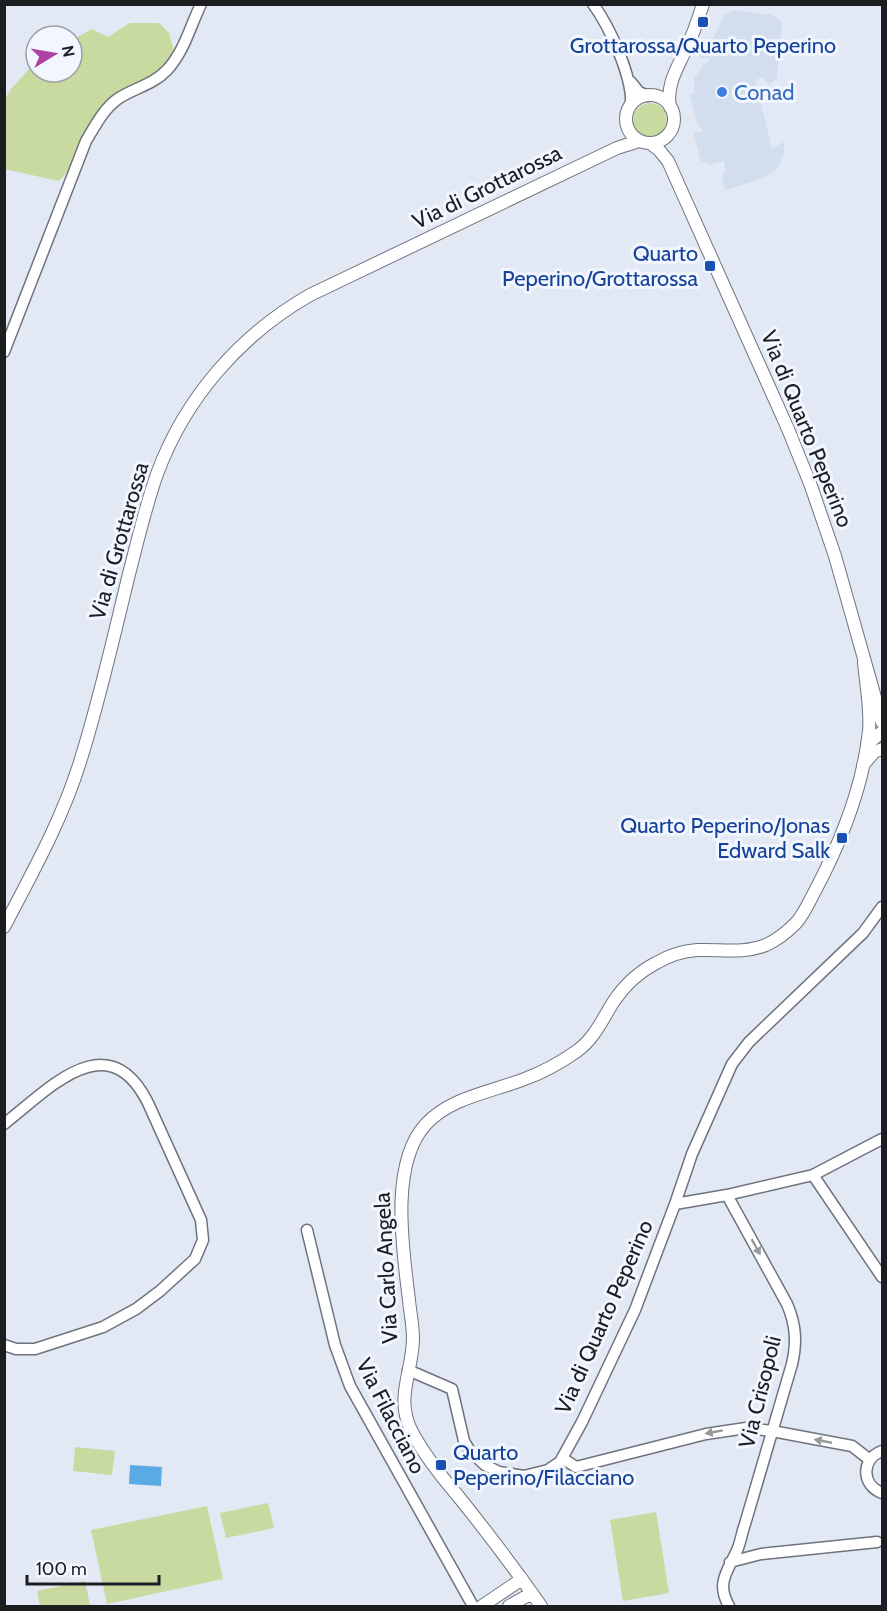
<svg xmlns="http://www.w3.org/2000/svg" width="887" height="1611" viewBox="0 0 887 1611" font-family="Cabin,sans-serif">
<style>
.built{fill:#d2ddee}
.green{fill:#c8daa0}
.water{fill:#5aabe3}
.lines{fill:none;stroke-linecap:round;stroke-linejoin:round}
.minor-casing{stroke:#6e737d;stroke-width:13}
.tertiary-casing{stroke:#6e737d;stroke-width:14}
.minor{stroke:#fff;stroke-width:10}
.tertiary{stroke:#fff;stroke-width:12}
.oneway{fill:#98999b}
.transit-dot{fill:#1a4fb4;stroke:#f1f6ff;stroke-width:2}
.shop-dot{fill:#3f7fe0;stroke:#f1f6ff;stroke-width:2}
.labels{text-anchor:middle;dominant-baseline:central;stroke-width:6;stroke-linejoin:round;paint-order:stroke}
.transit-label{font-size:22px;fill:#164399;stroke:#f1f6ff;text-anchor:end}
.shop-label{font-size:22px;fill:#366cbe;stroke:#f1f6ff;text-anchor:start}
.street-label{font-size:22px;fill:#1b1d21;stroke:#f1f6ff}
</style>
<rect width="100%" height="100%" fill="#e3e9f4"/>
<!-- built -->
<path class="built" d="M734,10L772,15L780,20L782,24L777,78L770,84L766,82L764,77L755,80L772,148L784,142V153L779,166L773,172L761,179L725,190L722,178L725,171L724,161L708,165L707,162L701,163L694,135L695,132H702L701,127H698L690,95L694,94V79L703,65L709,61V58H698L702,48H709L711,45L724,14Z"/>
<!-- green -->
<path class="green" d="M130,23H159L169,33L174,51C156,83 125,81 102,107C95,115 88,124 84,133C76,150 73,171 58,181L5,169L4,101L10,90L29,69H36V72H72V55L76,38L92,29L108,37Z
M633 120a17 17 0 1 1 34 0a17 17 0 1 1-34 0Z
M75,1447L115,1451L112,1475L73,1471Z
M268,1503L274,1528L226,1538L220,1513Z
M207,1506L223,1579L107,1604L91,1530Z
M656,1512L669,1593L623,1601L610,1520Z
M85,1581L90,1605L40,1606L37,1591Z"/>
<!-- water -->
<path class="water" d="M130,1465L162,1467L161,1486L129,1484Z"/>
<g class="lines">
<defs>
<path id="minor" d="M593,4C610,27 633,78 631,105
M631,82L639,92L648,96
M4,352L86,141C95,126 104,108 119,98C135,88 154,84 167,70C184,52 190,27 201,4
M4,1124C49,1089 108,1023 148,1103L201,1220L203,1240L195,1259L160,1291L136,1309L103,1327L35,1349H16L4,1345
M813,1175L882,1277
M727,1195L787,1304C796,1325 797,1342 792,1364L745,1524C742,1532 741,1540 738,1548C729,1570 715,1582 729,1606
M675,1204L727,1195L813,1175L882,1139
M307,1230L335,1345L350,1386L473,1606
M408,1370L452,1389L464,1441L470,1451L485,1465L499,1472L524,1476L548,1470L560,1462L582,1422L635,1310L675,1204L692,1154L732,1064L749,1042L863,933L882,907
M882,1451C861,1459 861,1485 882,1493
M562,1458L576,1467L706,1434L746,1428L772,1431L852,1446L870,1460
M730,1562L761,1554L877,1542"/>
<path id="tertiary" d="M626 119a24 24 0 1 1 48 0a24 24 0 1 1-48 0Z
M670,107C666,85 677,69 686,49C693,35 698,20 703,4
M650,143L659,150L668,161L788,429L811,486L835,556L882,722
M867,744L882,732
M863,765L874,752L882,749
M4,927C32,873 62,820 80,762C99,702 113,640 128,578C137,543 145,508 157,474C185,398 240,335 310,295L617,148L639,141
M482,1606L522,1579
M509,1606L532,1593
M541,1606C515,1569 487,1532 458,1496C440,1475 424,1455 411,1430C395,1397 413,1371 413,1338C413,1325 410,1312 409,1300C403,1250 389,1164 426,1124C450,1098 490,1092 522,1080C542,1073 560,1063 577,1051C595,1038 603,1018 614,1001C624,986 639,972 656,963C668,956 683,951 697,950C721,949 743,954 766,945C777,940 787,932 796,923C804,914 809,902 815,891C841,842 863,787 869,731C871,709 866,685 864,662"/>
</defs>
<!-- minor casing -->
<use href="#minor" class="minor-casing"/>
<!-- tertiary casing -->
<use href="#tertiary" class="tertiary-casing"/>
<!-- minor -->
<use href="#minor" class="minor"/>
<!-- tertiary -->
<use href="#tertiary" class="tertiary"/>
</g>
<!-- one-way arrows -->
<defs><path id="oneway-solid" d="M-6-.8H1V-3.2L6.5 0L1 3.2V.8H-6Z" transform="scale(1.5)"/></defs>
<g class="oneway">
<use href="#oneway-solid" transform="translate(756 1247) rotate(61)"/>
<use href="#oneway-solid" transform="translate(714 1432) rotate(170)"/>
<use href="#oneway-solid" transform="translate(823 1441) rotate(-169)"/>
</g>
<!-- markers -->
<g class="transit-dot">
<rect x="697" y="16" width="12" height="12" rx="3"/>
<rect x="704" y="260" width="12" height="12" rx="3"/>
<rect x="836" y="832" width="12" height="12" rx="3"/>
<rect x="435" y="1459" width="12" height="12" rx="3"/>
</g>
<circle class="shop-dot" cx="722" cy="92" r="6"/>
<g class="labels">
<!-- transit labels -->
<g class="transit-label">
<text x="703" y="45" text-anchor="middle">Grottarossa/Quarto Peperino</text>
<text x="698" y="253">Quarto<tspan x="698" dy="25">Peperino/Grottarossa</tspan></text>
<text x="830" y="825">Quarto Peperino/Jonas<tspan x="830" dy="25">Edward Salk</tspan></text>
<text x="453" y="1452" text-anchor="start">Quarto<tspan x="453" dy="25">Peperino/Filacciano</tspan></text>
</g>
<!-- shop labels -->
<g class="shop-label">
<text x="734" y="92">Conad</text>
</g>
<!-- street labels -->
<g class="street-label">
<text transform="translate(487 187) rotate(-26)">Via di Grottarossa</text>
<text transform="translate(807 429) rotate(68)">Via di Quarto Peperino</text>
<text transform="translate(119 541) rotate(-74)">Via di Grottarossa</text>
<text transform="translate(386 1268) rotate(-93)">Via Carlo Angela</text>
<text transform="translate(604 1317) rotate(-66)">Via di Quarto Peperino</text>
<text transform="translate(760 1392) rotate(-76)">Via Crisopoli</text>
<text transform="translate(391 1416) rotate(63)">Via Filacciano</text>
</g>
</g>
<!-- border -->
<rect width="887" height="1611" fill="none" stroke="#1b1d21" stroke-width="12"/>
<!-- north arrow -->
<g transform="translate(54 54) rotate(79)"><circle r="28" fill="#f1f6ff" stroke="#9b9fa6" stroke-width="1.5"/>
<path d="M0-4.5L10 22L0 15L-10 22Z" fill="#ae43a4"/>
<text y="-9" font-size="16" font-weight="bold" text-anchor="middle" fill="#1b1d21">N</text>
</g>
<!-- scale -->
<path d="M27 1575v9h132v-9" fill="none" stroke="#1b1d21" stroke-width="3"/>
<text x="36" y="1575" font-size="18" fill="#1b1d21" stroke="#f1f6ff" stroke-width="4.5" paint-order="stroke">100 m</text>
</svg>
